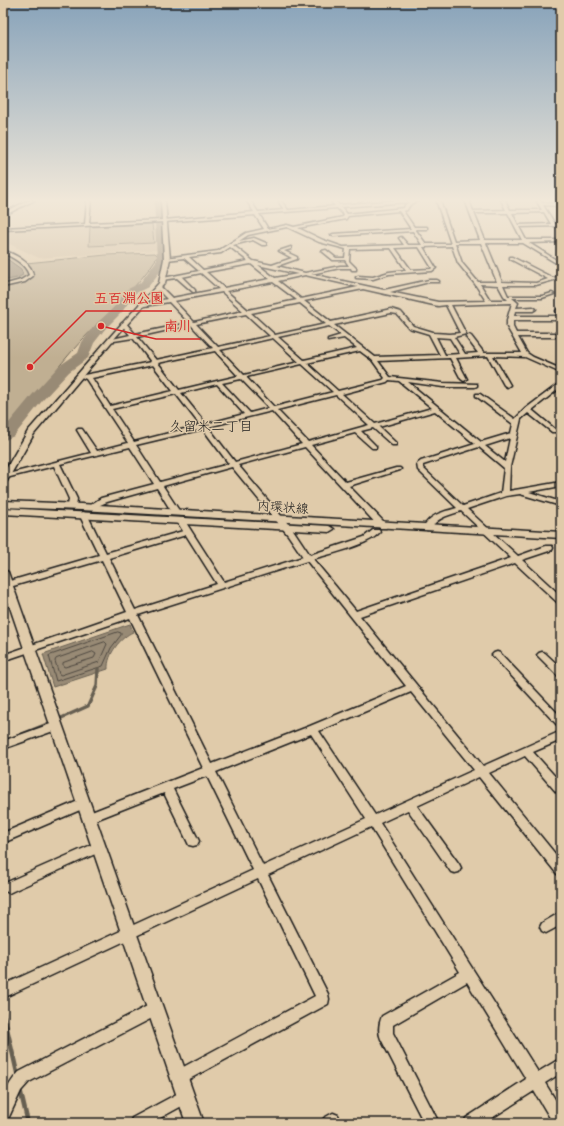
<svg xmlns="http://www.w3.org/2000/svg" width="564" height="1126" viewBox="0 0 564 1126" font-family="Mali,'Klee One',sans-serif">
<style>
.built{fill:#d1bd9f}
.green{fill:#c0af92;stroke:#6e6657}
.water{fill:#988a75;stroke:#665e51}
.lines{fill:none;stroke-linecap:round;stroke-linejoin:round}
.shore{stroke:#4e4840;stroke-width:1}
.stream-far1{stroke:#665e51;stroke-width:3.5}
.stream{stroke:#665e51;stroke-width:4.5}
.river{fill:#988a75;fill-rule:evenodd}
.minor-casing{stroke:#1c1c1c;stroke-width:3}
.tertiary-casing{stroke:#1c1c1c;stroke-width:3}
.minor{fill:#e0cbaa;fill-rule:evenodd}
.tertiary{fill:#e0cbaa;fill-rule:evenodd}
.labels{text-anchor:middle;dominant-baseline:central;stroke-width:3;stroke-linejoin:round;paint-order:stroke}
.street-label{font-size:13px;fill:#1c1c1c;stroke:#e0cbaa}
.neighbourhood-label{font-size:14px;fill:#1c1c1c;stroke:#e0cbaa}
.leader{fill:none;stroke:#d62828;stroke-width:1.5}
.callout-dot{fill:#d62828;stroke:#e0cbaa;stroke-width:1.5}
.callout-label{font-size:14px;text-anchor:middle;font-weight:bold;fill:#d62828;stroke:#e0cbaa;stroke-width:3;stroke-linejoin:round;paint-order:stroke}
</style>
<rect width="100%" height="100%" fill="#e0cbaa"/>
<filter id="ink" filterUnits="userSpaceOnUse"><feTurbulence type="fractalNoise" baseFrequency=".025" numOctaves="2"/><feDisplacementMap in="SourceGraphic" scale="8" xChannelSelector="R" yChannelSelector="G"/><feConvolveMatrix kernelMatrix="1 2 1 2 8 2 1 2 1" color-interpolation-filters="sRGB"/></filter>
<g filter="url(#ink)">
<!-- built -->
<path class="built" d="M156,223L158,250L39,258L3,241V230Z"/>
<!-- green -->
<path class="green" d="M152,224L154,243L89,246L90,227Z
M3,253L18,261L26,263L106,255L155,253L158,256C138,288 108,312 82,340C55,369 32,403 3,430Z"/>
<!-- water -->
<path class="water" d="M3,256L21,269L23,275L17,278L3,281Z
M130,624L133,632C121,637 107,654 108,669L53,687L43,654Z"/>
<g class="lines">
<!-- shore -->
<path class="shore" d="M118,632L121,633V635L111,648L103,666L56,681L49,656Z
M105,642L107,644L99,662L61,675L59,674L55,661L56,659Z
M93,652L96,654L94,658L65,667L63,666V663Z"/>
<!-- stream-far1 -->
<path class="stream-far1" d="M57,720L88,706L97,686L98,669
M22,734L52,722"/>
<!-- stream -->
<path class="stream" d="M3,1011L18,1077
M20,1089L28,1123"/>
<!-- river -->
<path class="river" d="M154,200H162L167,260L162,269L148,287L134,294L122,312L105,329L94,343L88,358L69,372L42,401L14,436L3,441V430L32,395L59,366L78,353L82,342L97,323L114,308L126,290L140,283L157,260Z"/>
<defs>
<path id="minor" d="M29,200H35L3,216V213Z
M87,200H91L89,223L164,220L254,212L246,200H250L258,212L284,210L279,202L281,201L288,210L335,206L330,200H335L339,205L398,200H419C413,203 410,203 407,210L403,211L414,227H427V229H415L426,244H451L436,200H440L454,241L480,240L465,200H469L473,211L506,210L501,200H505L510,210H542L536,200H540L542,203L561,204V206L543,205L555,224H561V226L519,227L526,240H561V242L529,243L561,263V266L523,243H486L502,282L536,283L548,279L510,259V257H512L553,278L561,276V278L536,285H503L508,296H542L552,293L554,294L542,298H512L518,303L516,308L533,307L536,309L533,311H515L514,316H561L556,311L561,306V320H513V327L516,333H561V337H518L527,353L533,357L561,369V373L525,357L493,356L510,385L507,387L504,385L488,356L456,358L467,379L464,381L461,379L450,358L378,361L390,377L443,383L477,384V386L475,387H443L408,382L481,442L511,433L513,424L476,396V394H480L515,419L525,409L561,382V387L532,410L556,430V432H552L528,413L521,419L510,467L509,491L561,482V486L529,492L561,502V506L520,494L506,496L467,509L518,556L546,546H552L553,548L552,550L522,560L561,596V604L558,603L515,563L360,616L483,766L561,731V740L533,752L561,783V795L557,793L525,756L489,773L561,861V875L557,874L479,777L417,806L459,864L461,868L459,872L455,873L451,872L408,810L380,823L538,1072L561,1058V1073L545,1083L561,1109V1123H553L534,1091L484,1123H464L466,1118L526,1079L467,982L393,1025V1033L439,1123H424L381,1039C378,1032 379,1023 382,1016L460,972L371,827L268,875L328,994L329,999L328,1004L184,1082L179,1084L174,1082L172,1077L174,1072L315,996L258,879L3,998V985L253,870L207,776L173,789L199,841L197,845L193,846L189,845L164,793L88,823L84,821L83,818L84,815L203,768L130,618L3,661V655L127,612L102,560L3,589V583L99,555L79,514L83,512L87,514L106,553L183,531L176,520L177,518H183L224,582L303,557L288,535L232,467L163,486L180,512L176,514H173L157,488L107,502L91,509L87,507L101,498L154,484L130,447L60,464L77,499L76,506L72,508L68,506L69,499L54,466L6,478L3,477L4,475L91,453L77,430L78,429H82L97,451L128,443L86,379L81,377L84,375L151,362L133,338L108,342V340L130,335L121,324L122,323H126L135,334L189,323L169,302L139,307V305L167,299L157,289V287H161L172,298L219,289L201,273L182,277L195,290V292H193L177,278L161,280V278H163L199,271L184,258L167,260L165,259V258L218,251L246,233L264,229L255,215L164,222L3,230V228L85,224ZM409,202L405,205L404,208L347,214L341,207ZM337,208L344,215L343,217L294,227L287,225L268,229L259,214ZM399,211L411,229L333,234L331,235L333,236L413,231L422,245H408L401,237L399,238L404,245L343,247L323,240L298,228L346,219L348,216ZM544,212L551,224L518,225L512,213ZM474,213H508L522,240H485ZM287,227L319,242L346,249L345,258H336L326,250L322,251L333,260H345L349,266H340L305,273L277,266L297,259V257L284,251L291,249V247L279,251L292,258L272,265L253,261L233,245L253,240L262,245H266V243L254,238L239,241L248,235ZM455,243H481L497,282H478L462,263ZM452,246L458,263L475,284L486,301L438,302L390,292L429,282H439V281L437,280H429L384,290L311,274L340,268H351L352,270H356V268L349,261L350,249L391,248L406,270L389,272L373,277L358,276L356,277V278L373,279L389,274L432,271L436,268L423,247ZM230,247L248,261L203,270L189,257L221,253ZM419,247L432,268L431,269L411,270L395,248ZM251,264L270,279L224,288L206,272ZM258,265L298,274L275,278ZM305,275L358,287L301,299L278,281ZM273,282L297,300L248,310L226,291ZM480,284L498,285L504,296L508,300H490ZM363,289L438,306L446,305L460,333L450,334L434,333L433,332L413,326L401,312L391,309L331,322L304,301ZM222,292L243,311L194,322L174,301ZM300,303L326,324L275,335L251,313ZM511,303H512L507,320V327L522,353H484L471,336L469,335L466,337L478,353L465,354L454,337L466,334L451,305ZM391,313L397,314L409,328L429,334L440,355L375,357L334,325ZM246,314L270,336L218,347L196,324ZM191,325L213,348L156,360L137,337ZM329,326L341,335L328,339V341L344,338L357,348L304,360L278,337ZM436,337L450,338L460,354L445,355ZM273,338L299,362L244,375L220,350ZM215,351L238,376L179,390L158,363ZM360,351L372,360L385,378L383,380L338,391L307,363ZM302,364L333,392L274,407L246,377ZM153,365L173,391L110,406L92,378ZM241,379L269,408L250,413L222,383ZM389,380L399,381L432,408L375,424L342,394L387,382ZM217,384L244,414L206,424L181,393ZM176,394L200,425L134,442L112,409ZM336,395L369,425L308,442L277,410ZM272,411L302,444L235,462L208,427ZM435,411L475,444L421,461L417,464L418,470L457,508C443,512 430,514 423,528L427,530H430C437,517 448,516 461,511L511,558L356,611L313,559C332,553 368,546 380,532L379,530H373L364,537L310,555L294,531L238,465L305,447L380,528H386L387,526L386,524L349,486L400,470L401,469L400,468H396L346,482L311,445L355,433L372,448H376V446L361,431L373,428L392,445H396V443L379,427ZM203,429L229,464L160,482L136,445ZM510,438L505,462L485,446ZM479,447L504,468L501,493L463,506L423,468V465ZM186,535L217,584L135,610L109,558ZM307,561L406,686L310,726L212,764L138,615ZM411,692L474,770L375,815L319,731ZM311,734L366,819L263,866L216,772Z
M3,250C14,254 33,263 33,276L25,282L3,287V285L21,280L29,275C25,263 13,258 3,253Z
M497,652L500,653L561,717V727L558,726L494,657L492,655L494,653Z
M542,652L545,653L561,668V678L558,676L537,655L539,653Z
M56,722L59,723L61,726L59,729L3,749V741Z
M83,799L87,801L88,804L87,807L3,843V833Z
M98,842L102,843L104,847L102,851L13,891L9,893L5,891L3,887L5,883Z
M561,912V925L546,933L542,931L540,927L542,923Z
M155,1002L160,1004L162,1009L160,1014L29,1082L21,1091L8,1119L3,1121C3,1098 3,1090 19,1072Z
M186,1089L191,1091L193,1096L191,1101L151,1123H130L132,1118Z
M333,1113L338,1115L340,1120L339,1123H322L324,1118Z"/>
<path id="tertiary" d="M161,200H165L170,259L165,283L120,332L34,434L7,481L3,484V474L28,431L116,330L159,283L164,259Z
M3,501L81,504L561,532V538L81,510L3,507Z
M3,508L329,526L334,529L329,532L3,514Z
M3,569L8,572L204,1123H186L3,587Z"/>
</defs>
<!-- minor casing -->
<use href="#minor" class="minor-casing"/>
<!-- tertiary casing -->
<use href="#tertiary" class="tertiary-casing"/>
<!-- minor -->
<use href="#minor" class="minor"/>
<!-- tertiary -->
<use href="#tertiary" class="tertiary"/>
</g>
</g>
<!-- sky -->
<linearGradient id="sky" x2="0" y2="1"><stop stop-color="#88a3ba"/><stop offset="0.56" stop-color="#f1e8d9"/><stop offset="1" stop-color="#f1e8d9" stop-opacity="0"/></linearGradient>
<rect width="564" height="358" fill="url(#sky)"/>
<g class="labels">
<!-- street labels -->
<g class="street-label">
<text transform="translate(283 506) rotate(4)">内環状線</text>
</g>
<!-- neighbourhood labels -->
<g class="neighbourhood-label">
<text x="211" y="425">久留米二丁目</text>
</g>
</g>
<!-- callouts -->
<path class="leader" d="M30 367L86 311H172M101 326L156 339H200"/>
<g class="callout-dot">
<circle cx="30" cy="367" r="4"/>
<circle cx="101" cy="326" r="4"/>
</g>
<g class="callout-label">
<text x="129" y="303">五百淵公園</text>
<text x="178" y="331">南川</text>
</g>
<!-- margin -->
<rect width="564" height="1126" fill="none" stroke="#e0cbaa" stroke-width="16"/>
<rect x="8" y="8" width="548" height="1110" fill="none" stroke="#1c1c1c" stroke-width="1.5" filter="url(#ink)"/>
</svg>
